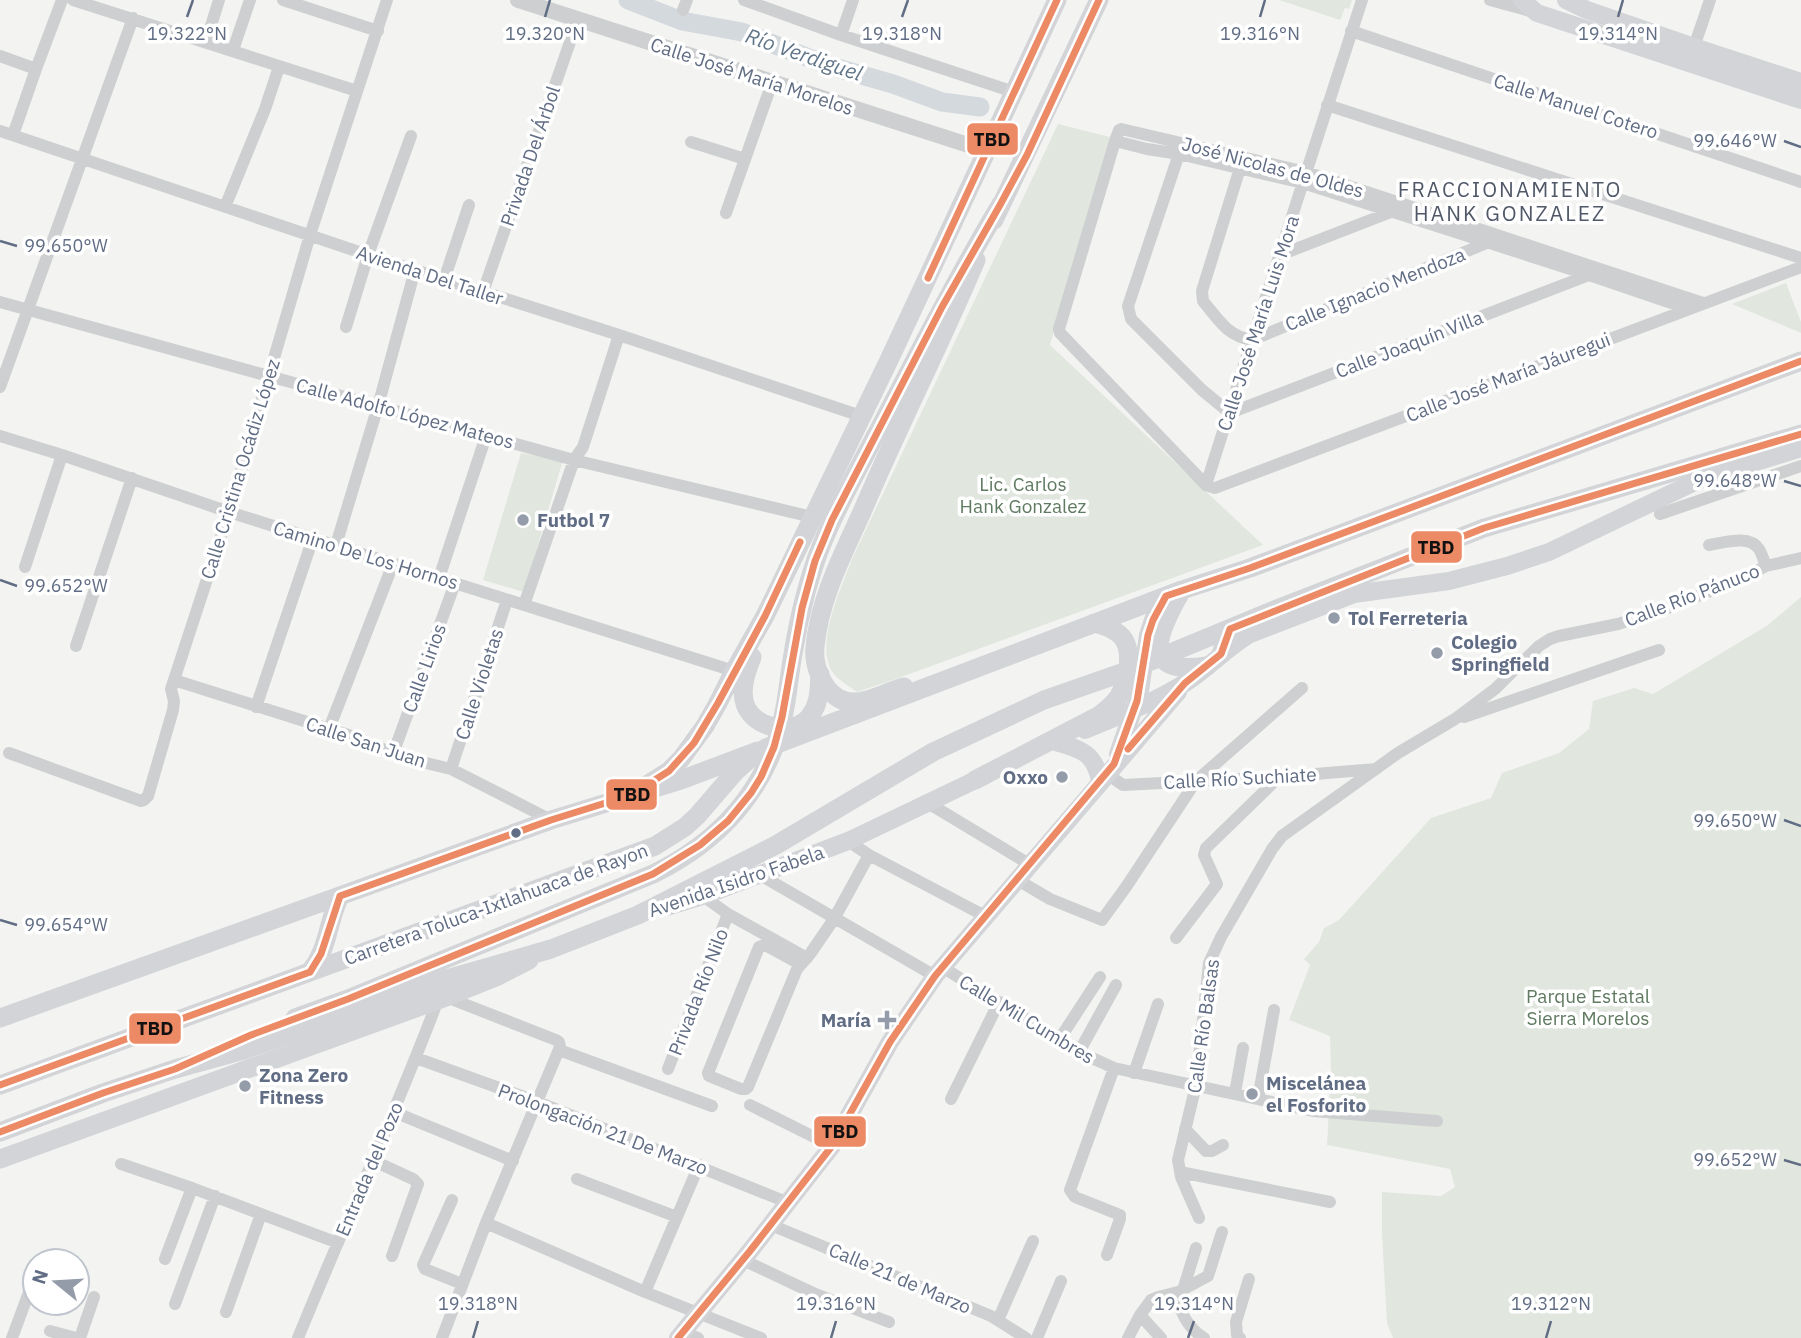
<svg xmlns="http://www.w3.org/2000/svg" width="1801" height="1338" viewBox="0 0 1801 1338" font-family="'IBM Plex Sans',sans-serif">
<style>
.green{fill:#e1e7df}
.lines{fill:none;stroke-linecap:round;stroke-linejoin:round}
.river{stroke:#d4d9dd;stroke-width:19}
.minor{stroke:#cecfd0;stroke-width:12}
.tertiary{stroke:#cecfd0;stroke-width:16}
.secondary{stroke:#d2d4d7;stroke-width:18}
.primary{stroke:#d2d4d7;stroke-width:19}
.trunk{stroke:#d2d4d7;stroke-width:19}
.bus-1-casing{stroke:#fff;stroke-width:12}
.bus-1{stroke:#ec8a65;stroke-width:7}
.ticks{fill:none;stroke:#616d84;stroke-width:2.5}
.poi-dot{fill:#949caa;stroke:#fff;stroke-width:2.5}
.bus-dot{fill:#616d84;stroke:#fff;stroke-width:2.5}
.labels{text-anchor:middle;dominant-baseline:central;stroke-width:7;stroke-linejoin:round;paint-order:stroke}
.street-label{font-size:19px;fill:#616d84;stroke:#fff}
.park-label{font-size:19px;fill:#607b61;stroke:#fff}
.poi-label{font-size:19px;font-weight:bold;fill:#616d84;stroke:#fff;text-anchor:start}
.water-label{font-size:21px;font-style:italic;fill:#617589;stroke:#fff}
.neighbourhood-label{font-size:21px;letter-spacing:2px;fill:#505868;stroke:#fff}
.ticks-label{font-size:18px;text-anchor:middle;fill:#616d84;stroke:#fff;stroke-width:7;stroke-linejoin:round;paint-order:stroke}
.line-badge{stroke:#fff;stroke-width:2.5}
.pale-badge-label{font-size:19px;text-anchor:middle;font-weight:bold;fill:#111}
</style>
<rect width="100%" height="100%" fill="#f3f4f1"/>
<!-- green -->
<path class="green" d="M1279,0H1352L1349,9L1345,8L1340,20Z
M1058,124L1110,137L1050,345L1263,545L893,680L857,692C849,686 836,679 831,670C816,640 841,589 852,559Z
M1786,283L1801,322V333L1732,304Z
M521,453L563,460L524,592L483,580Z
M1801,597V1338H1393L1387,1323L1382,1234V1192L1441,1196L1455,1187L1450,1169L1327,1145L1331,1070L1330,1036L1289,1020L1310,965L1304,959L1319,942L1324,928L1339,920L1431,818L1491,798L1502,773L1559,753L1589,729L1593,701L1634,688L1653,694L1768,625Z"/>
<g class="lines">
<!-- river -->
<path class="river" d="M628,0L682,21L742,32L830,66L893,84L942,102L980,107"/>
<!-- minor -->
<path class="minor" d="M73,0L357,91
M283,0L378,31
M744,0L841,35L1014,92
M1490,0L1534,12
M683,10L687,0
M1351,31L1801,182
M841,35L853,0
M206,42L219,0
M1694,47L1710,0
M233,50L250,0
M0,56L36,69
M1327,105L1801,258
M0,131L368,255L619,335L861,416
M13,135L36,69L62,0
M1115,141L1147,149L1179,154L1303,183L1589,275L1689,309
M691,142L745,159
M1179,154L1128,306L1131,319L1202,390L1230,413L1589,275
M1240,168L1202,291L1203,301C1218,319 1227,336 1252,340L1489,242
M225,207L265,109L279,67
M726,213L772,83
M1280,255L1391,212
M444,280L469,205
M483,292L578,19
M0,302L574,460L812,517
M1703,303L1306,172L1121,129L1119,130L1115,141L1059,329L1060,333L1206,485L1215,488L1801,267
M346,327L368,255L411,136
M0,387L133,18
M0,436L62,455L229,512L734,671
M1206,485L1252,340L1362,0
M1660,514L1801,466
M336,545L378,406L415,270
M1709,545C1723,543 1749,534 1759,549C1762,554 1764,561 1766,566
M25,567L62,455
M439,578L486,436
M524,605L574,460L583,447L619,335
M76,646L132,478
M174,680L358,738L401,757L451,769L551,820
M256,707L313,538
M1464,717L1659,650
M329,729L393,564
M9,753L141,801L144,800L148,796L173,710L174,701L171,689L174,680L229,512L310,235L387,0
M393,754L455,583
M451,769L507,600
M1107,774L1123,785L1279,777L1376,769
M928,803L1029,864
M848,841L869,855L985,916
M760,875L935,976
M1016,879L1050,899L1102,920L1126,887L1196,781L1302,688
M703,896L728,914L807,958
M1176,938L1217,884L1204,855L1206,848L1279,777
M800,964L765,945L759,947L708,1073L709,1076L741,1089H746L748,1087L797,969L810,954L834,919L869,855
M942,967L1079,1052L1114,1068L1313,1111L1437,1121
M1059,1040L1100,977
M559,1050L712,1106
M1079,1052L1116,985
M416,1058L538,1102L789,1203
M668,1069L728,914
M1134,1073L1158,1004
M1235,1093L1243,1048
M951,1099L999,1002
M1258,1099L1274,1010
M750,1105L832,1146
M394,1112L513,1161
M1185,1129L1206,1151H1212L1223,1145
M374,1161L413,1179L418,1184L392,1256
M121,1164L192,1188L338,1243
M1180,1172L1330,1202
M577,1179L677,1217
M452,1200L423,1265L425,1269L462,1284
M1199,1218L1181,1177L1178,1160L1196,1085L1209,963L1221,937L1272,849L1282,836L1398,753L1455,719L1495,689L1539,646L1550,639L1559,636L1618,624L1668,608L1743,578L1766,566L1801,558
M486,1223L645,1292L761,1338
M771,1225L991,1316L1026,1338
M1107,1255L1120,1219V1215L1075,1197L1070,1190L1114,1068
M165,1259L192,1188
M743,1260L813,1293L889,1322
M1183,1290L1196,1248
M645,1292L699,1165
M1178,1292C1178,1311 1188,1328 1204,1338
M175,1304L215,1196
M226,1312L261,1214
M1140,1315L1161,1338
M998,1320L1033,1241
M50,1331L76,1338
M683,1332L698,1338
M12,1338L29,1292
M80,1338L94,1297
M298,1338C344,1225 395,1114 438,1000
M442,1338L486,1223L560,1047L559,1042L556,1040L446,997
M1037,1338L1061,1281
M1128,1338L1140,1315L1151,1300L1158,1297L1178,1292L1208,1276L1222,1232
M1240,1338L1237,1335L1236,1322L1249,1279"/>
<!-- tertiary -->
<path class="tertiary" d="M518,0L987,151"/>
<!-- secondary -->
<path class="secondary" d="M1522,0L1537,13L1801,100
M1566,0L1587,10L1694,47L1801,82
M1085,730C1119,716 1153,703 1185,683C1208,669 1226,648 1250,634L1354,594L1449,581L1507,566L1549,552L1699,480L1801,448
M1056,742C1081,749 1095,753 1100,781
M1118,754L1140,691L1148,635L1153,620L1166,596
M667,907L703,896L848,841L986,775
M678,1338L750,1251L832,1146L890,1042L935,976L1178,692"/>
<!-- primary -->
<path class="primary" d="M994,220L1099,0
M752,657C747,671 741,685 744,700C749,728 793,738 810,716C820,703 819,689 820,674
M904,687C884,692 858,710 838,698C822,688 813,665 815,647C819,600 843,554 862,512C898,427 940,345 976,260
M631,795L669,771L681,759L705,726L718,703L734,671L765,616L890,358L1057,0
M0,1018L551,820L678,781L758,751
M0,1159L446,997L496,977L529,960"/>
<!-- trunk -->
<path class="trunk" d="M1182,590C1160,628 1135,677 1207,666
M1221,654L1230,629
M975,780L1100,715C1107,709 1114,704 1119,696C1128,680 1135,647 1119,634C1112,628 1103,625 1094,623
M310,972C329,948 327,923 340,896
M295,1018L348,999L653,874C719,842 767,790 783,717C788,696 789,675 793,654C799,615 811,567 827,532C844,493 865,456 885,418C922,346 959,274 1001,204
M0,1085L655,846L685,827L697,816L735,772L753,756L766,748L1182,590L1250,568L1801,361
M0,1132L103,1093L175,1069L244,1050L440,981L551,949L638,915L776,845L933,752L1044,700L1127,671L1267,613L1484,528L1801,434"/>
<defs>
<path id="bus-1" d="M928,278L1057,0
M1128,749L1185,683L1221,654L1230,629L1484,528L1801,434
M340,896L551,820L631,795L669,771L694,743L718,703L765,616L800,542
M310,972L321,954L340,896
M0,1085L310,972
M0,1132L103,1093L175,1069L251,1035L348,999L653,874L700,845L728,821L751,793L761,777L774,747L782,717L802,608L815,561L832,520L942,307L1000,205L1027,155L1099,0
M678,1338L750,1251L832,1146L890,1042L935,976L1114,764L1137,701L1148,635L1153,620L1166,596L1250,568L1801,361"/>
</defs>
<!-- bus-1 casing -->
<use href="#bus-1" class="bus-1-casing"/>
<!-- bus-1 -->
<use href="#bus-1" class="bus-1"/>
</g>
<!-- ticks -->
<path class="ticks" d="M187,17L193,0M545,17L550,0M902,17L908,0M1260,17L1265,0M1618,17L1623,0M1784,141L1801,147M0,241L17,246M1784,481L1801,486M0,580L17,586M1784,820L1801,826M0,920L17,925M1784,1160L1801,1165M473,1338L478,1321M831,1338L836,1321M1188,1338L1194,1321M1546,1338L1551,1321"/>
<!-- markers -->
<g class="poi-dot">
<circle cx="523" cy="520" r="7"/>
<circle cx="1334" cy="618" r="7"/>
<circle cx="1437" cy="653" r="7"/>
<circle cx="1062" cy="777" r="7"/>
<path d="M883.5 1009.5h7v7h7v7h-7v7h-7v-7h-7v-7h7z"/>
<circle cx="245" cy="1086" r="7"/>
<circle cx="1252" cy="1094" r="7"/>
</g>
<circle class="bus-dot" cx="516" cy="833" r="6"/>
<g class="labels">
<!-- street labels -->
<g class="street-label">
<text transform="translate(752 76) rotate(18)">Calle José María Morelos</text>
<text transform="translate(1576 106) rotate(18)">Calle Manuel Cotero</text>
<text transform="translate(530 156) rotate(-71)">Privada Del Árbol</text>
<text transform="translate(1273 167) rotate(15)">José Nicolas de Oldes</text>
<text transform="translate(430 275) rotate(18)">Avienda Del Taller</text>
<text transform="translate(1375 289) rotate(-22)">Calle Ignacio Mendoza</text>
<text transform="translate(1258 323) rotate(-72)">Calle José María Luis Mora</text>
<text transform="translate(1409 344) rotate(-21)">Calle Joaquín Villa</text>
<text transform="translate(1508 377) rotate(-21)">Calle José María Jáuregui</text>
<text transform="translate(405 413) rotate(15)">Calle Adolfo López Mateos</text>
<text transform="translate(240 469) rotate(-73)">Calle Cristina Ocádiz López</text>
<text transform="translate(366 555) rotate(17)">Camino De Los Hornos</text>
<text transform="translate(1692 595) rotate(-21)">Calle Río Pánuco</text>
<text transform="translate(424 668) rotate(-70)">Calle Lirios</text>
<text transform="translate(479 684) rotate(-72)">Calle Violetas</text>
<text transform="translate(366 742) rotate(18)">Calle San Juan</text>
<text transform="translate(1240 778) rotate(-3)">Calle Río Suchiate</text>
<text transform="translate(736 881) rotate(-19)">Avenida Isidro Fabela</text>
<text transform="translate(496 904) rotate(-20)">Carretera Toluca-Ixtlahuaca de Rayon</text>
<text transform="translate(698 992) rotate(-69)">Privada Río Nilo</text>
<text transform="translate(1027 1019) rotate(31)">Calle Mil Cumbres</text>
<text transform="translate(1203 1026) rotate(-82)">Calle Río Balsas</text>
<text transform="translate(603 1129) rotate(21)">Prolongación 21 De Marzo</text>
<text transform="translate(369 1169) rotate(-67)">Entrada del Pozo</text>
<text transform="translate(900 1278) rotate(23)">Calle 21 de Marzo</text>
</g>
<!-- park labels -->
<g class="park-label">
<text x="1023" y="484">Lic. Carlos<tspan x="1023" dy="22">Hank Gonzalez</tspan></text>
<text x="1588" y="996">Parque Estatal<tspan x="1588" dy="22">Sierra Morelos</tspan></text>
</g>
<!-- poi labels -->
<g class="poi-label">
<text x="537" y="520">Futbol 7</text>
<text x="1348" y="618">Tol Ferreteria</text>
<text x="1451" y="642">Colegio<tspan x="1451" dy="22">Springfield</tspan></text>
<text x="1048" y="777" text-anchor="end">Oxxo</text>
<text x="871" y="1020" text-anchor="end">María</text>
<text x="259" y="1075">Zona Zero<tspan x="259" dy="22">Fitness</tspan></text>
<text x="1266" y="1083">Miscelánea<tspan x="1266" dy="22">el Fosforito</tspan></text>
</g>
<!-- water labels -->
<g class="water-label">
<text transform="translate(804 54) rotate(19)">Río Verdiguel</text>
</g>
<!-- neighbourhood labels -->
<g class="neighbourhood-label">
<text x="1510" y="189">FRACCIONAMIENTO<tspan x="1510" dy="24">HANK GONZALEZ</tspan></text>
</g>
</g>
<g class="ticks-label">
<text x="187" y="40">19.322°N</text>
<text x="545" y="40">19.320°N</text>
<text x="902" y="40">19.318°N</text>
<text x="1260" y="40">19.316°N</text>
<text x="1618" y="40">19.314°N</text>
<text x="1735" y="147">99.646°W</text>
<text x="66" y="252">99.650°W</text>
<text x="1735" y="487">99.648°W</text>
<text x="66" y="592">99.652°W</text>
<text x="1735" y="827">99.650°W</text>
<text x="66" y="931">99.654°W</text>
<text x="1735" y="1166">99.652°W</text>
<text x="478" y="1310">19.318°N</text>
<text x="836" y="1310">19.316°N</text>
<text x="1194" y="1310">19.314°N</text>
<text x="1551" y="1310">19.312°N</text>
</g>
<g class="line-badge">
<rect x="966" y="122" width="53" height="34" rx="7" fill="#ec8a65"/>
<rect x="1410" y="530" width="53" height="34" rx="7" fill="#ec8a65"/>
<rect x="605" y="778" width="53" height="33" rx="7" fill="#ec8a65"/>
<rect x="128" y="1012" width="54" height="33" rx="7" fill="#ec8a65"/>
<rect x="813" y="1115" width="54" height="33" rx="7" fill="#ec8a65"/>
</g>
<g class="pale-badge-label">
<text x="992" y="146">TBD</text>
<text x="1436" y="554">TBD</text>
<text x="632" y="801">TBD</text>
<text x="155" y="1035">TBD</text>
<text x="840" y="1138">TBD</text>
</g>
<!-- north arrow -->
<g transform="translate(56 1282) rotate(288)"><circle r="33" fill="#ffffff" stroke="#c0c5ce" stroke-width="2"/>
<path d="M0-5L12 26L0 18L-12 26Z" fill="#949caa"/>
<text y="-10" font-size="19" font-weight="bold" text-anchor="middle" fill="#616d84">N</text>
</g>
</svg>
